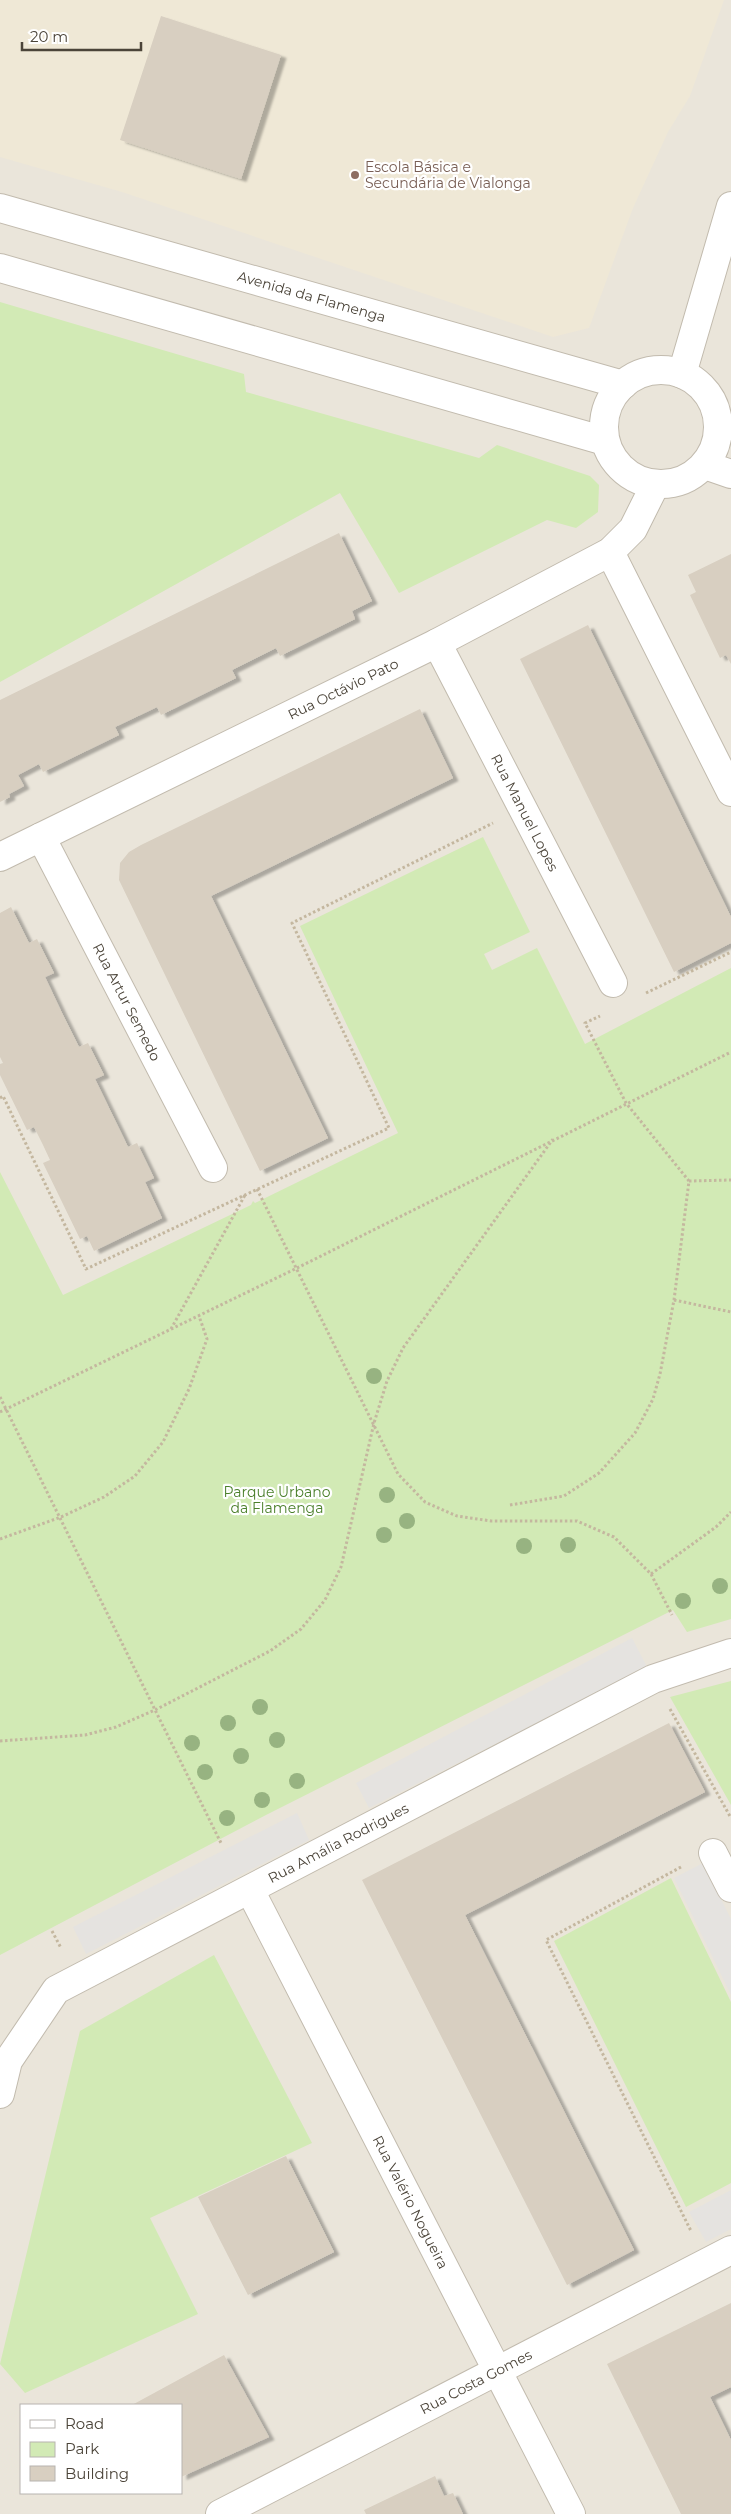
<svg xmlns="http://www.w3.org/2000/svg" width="731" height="2514" viewBox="0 0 731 2514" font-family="Montserrat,sans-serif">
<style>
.residential{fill:#eae5da;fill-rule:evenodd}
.education{fill:#efe8d6}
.green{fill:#d2eab5}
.parking{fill:#e5e3e0}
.building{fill:#d8cfc1;filter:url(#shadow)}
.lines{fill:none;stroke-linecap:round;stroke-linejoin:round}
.minor-casing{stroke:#c2bbae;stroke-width:30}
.path{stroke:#c4b79f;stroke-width:3;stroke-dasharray:2.5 2.5;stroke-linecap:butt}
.minor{stroke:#fff;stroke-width:28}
.tree{fill:#97b381}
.education-dot{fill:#8d6e63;stroke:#fff;stroke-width:2}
.labels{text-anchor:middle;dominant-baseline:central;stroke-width:4.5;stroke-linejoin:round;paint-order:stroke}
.education-label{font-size:14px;fill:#785e54;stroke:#fff;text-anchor:start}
.street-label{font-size:14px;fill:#4b4439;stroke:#fff}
.park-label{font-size:14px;fill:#4a7f2a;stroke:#fff}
</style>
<defs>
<filter id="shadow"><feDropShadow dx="5.5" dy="3" stdDeviation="1" flood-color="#0004"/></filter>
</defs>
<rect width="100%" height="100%" fill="#f6f3ec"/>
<!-- residential -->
<path class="residential" d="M0,0H731V2514H0ZM21,2405H181V2493H21Z"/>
<!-- education -->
<path class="education" d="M0,0H724L690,96L668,132L633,208L589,328L553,337L122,192L0,157Z"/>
<!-- green -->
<path class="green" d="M0,302L244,374L246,392L479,458L497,445L590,476L599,485L598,512L576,528L547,520L399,593L340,493L0,682Z
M483,837L530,932L484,954L492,970L537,948L585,1044L731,968V1619L687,1632L673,1610L266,1815L0,1955V1172L63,1295L251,1205L253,1201L255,1203L398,1133L300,926Z
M731,1681V1805L670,1697Z
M671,1878L731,2002V2183L686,2207L554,1941Z
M214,1955L312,2143L150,2218L198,2314L25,2393L0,2364L80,2031Z"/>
<!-- parking -->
<path class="parking" d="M632,1638L647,1667L369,1808L356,1783Z
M297,1813L309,1840L86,1954L73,1927Z
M703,1863L731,1919V1995L674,1878Z
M731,2190V2229L706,2242L689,2212Z"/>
<!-- building -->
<path class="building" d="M161,16L281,55L241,179L120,140Z
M339,533L372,601L352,611L355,619L280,656L276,648L232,670L236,678L161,715L157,707L115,727L119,735L43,772L39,764L18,775L24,786L9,794L10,797L0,802V700Z
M731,554V664L726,655L720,658L690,595L696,592L688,575Z
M588,625L731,917V943L674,972L520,659Z
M420,709L453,778L211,896L328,1138L260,1171L119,880L120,863L129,852L141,845Z
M11,907L29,943L37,939L54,973L45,977L62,1013L79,1047L88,1043L104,1075L95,1079L111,1112L128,1147L137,1143L154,1178L145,1182L162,1218L94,1251L87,1236L80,1239L43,1163L50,1160L43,1145L34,1127L27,1130L0,1075V1064L3,1063L0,1057V913Z
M669,1723L705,1792L465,1915L634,2250L567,2285L362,1880Z
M286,2156L334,2252L248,2295L198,2197Z
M731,2303V2387L710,2397L731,2440V2514H681L607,2364Z
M224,2355L269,2437L181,2477V2405H132Z
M435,2476L444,2496L453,2493L463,2514H366L364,2510Z"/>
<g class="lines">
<defs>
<g id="minor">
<path id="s1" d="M0,208L623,385"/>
<path d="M0,268L605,441"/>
<circle cx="661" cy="427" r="57"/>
<path d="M682,374L731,206"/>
<path d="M705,465L731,474"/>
<path d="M610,552L731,792"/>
<path id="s2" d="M437,643L613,983"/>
<path id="s3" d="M41,837L213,1168"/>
<path id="s4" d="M0,857L437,643L610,552L633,529L655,485"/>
<path d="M713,1853L731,1888"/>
<path id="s5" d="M250,1890L571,2514"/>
<path id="s6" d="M0,2094L8,2061L56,1990L653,1679L731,1653"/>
<path id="s7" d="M220,2514L731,2250"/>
</g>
</defs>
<!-- minor casing -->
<use href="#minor" class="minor-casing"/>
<!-- path -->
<path class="path" d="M646,993L731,952
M0,1098L3,1096L86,1269L389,1128L292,923L493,823
M689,1181L731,1180
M257,1189L398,1474L425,1502L457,1516L491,1521H577L614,1537L651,1574L672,1615
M674,1300L731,1312
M171,1329L245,1195
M0,1397L221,1843
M0,1412L295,1269L731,1052
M510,1505L564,1496L599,1473L635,1433L653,1399L660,1374L674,1300L689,1181L626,1103L585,1023L600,1016
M0,1539L61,1517L104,1497L135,1476L163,1442L189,1389L207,1339L199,1316
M651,1574L716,1527L731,1512
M670,1709L731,1818
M0,1741L85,1735L116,1727L155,1710L270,1651L301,1629L325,1600L341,1567L374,1423L387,1381L403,1348L553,1139
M681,1867L546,1940L691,2231
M52,1931L61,1948"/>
<!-- minor -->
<use href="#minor" class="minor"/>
</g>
<!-- trees -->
<g class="tree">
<circle cx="374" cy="1376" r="8"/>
<circle cx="387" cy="1495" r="8"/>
<circle cx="407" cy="1521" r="8"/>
<circle cx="384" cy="1535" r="8"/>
<circle cx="568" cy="1545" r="8"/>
<circle cx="524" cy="1546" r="8"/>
<circle cx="720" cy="1586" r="8"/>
<circle cx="683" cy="1601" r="8"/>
<circle cx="260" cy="1707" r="8"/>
<circle cx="228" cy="1723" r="8"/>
<circle cx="277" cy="1740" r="8"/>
<circle cx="192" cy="1743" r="8"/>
<circle cx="241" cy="1756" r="8"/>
<circle cx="205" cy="1772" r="8"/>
<circle cx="297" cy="1781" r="8"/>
<circle cx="262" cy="1800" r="8"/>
<circle cx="227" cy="1818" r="8"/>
</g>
<!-- markers -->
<circle class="education-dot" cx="355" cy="175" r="5"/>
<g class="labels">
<!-- education labels -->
<g class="education-label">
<text x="365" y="167">Escola Básica e<tspan x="365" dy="16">Secundária de Vialonga</tspan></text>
</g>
<!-- street labels -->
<g class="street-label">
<text stroke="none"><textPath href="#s1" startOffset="324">Avenida da Flamenga</textPath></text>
<text stroke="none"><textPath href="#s4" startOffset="382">Rua Octávio Pato</textPath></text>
<text stroke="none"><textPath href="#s2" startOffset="191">Rua Manuel Lopes</textPath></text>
<text stroke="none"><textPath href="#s3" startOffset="186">Rua Artur Semedo</textPath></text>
<text stroke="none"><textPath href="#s6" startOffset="438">Rua Amália Rodrigues</textPath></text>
<text stroke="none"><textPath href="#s5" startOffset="351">Rua Valério Nogueira</textPath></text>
<text stroke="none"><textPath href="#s7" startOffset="288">Rua Costa Gomes</textPath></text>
</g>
<!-- park labels -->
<g class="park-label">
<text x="277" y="1492">Parque Urbano<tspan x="277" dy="16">da Flamenga</tspan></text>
</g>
</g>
<!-- legend -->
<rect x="20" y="2404" width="162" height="90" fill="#ffffff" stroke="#b7b4b0"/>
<rect x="30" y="2420" width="25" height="8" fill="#ffffff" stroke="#b7b4b0"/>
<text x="65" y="2429" font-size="15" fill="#4b4439">Road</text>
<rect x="30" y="2442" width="25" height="15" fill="#d2eab5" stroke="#b7b4b0"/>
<text x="65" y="2454" font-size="15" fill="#4b4439">Park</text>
<rect x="30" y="2466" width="25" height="15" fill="#d8cfc1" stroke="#b7b4b0"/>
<text x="65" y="2479" font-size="15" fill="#4b4439">Building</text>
<!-- scale -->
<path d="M22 42v8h119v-8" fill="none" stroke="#4b4439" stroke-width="2.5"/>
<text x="30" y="42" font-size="15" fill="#4b4439" stroke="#ffffff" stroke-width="4" paint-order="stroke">20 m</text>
</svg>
